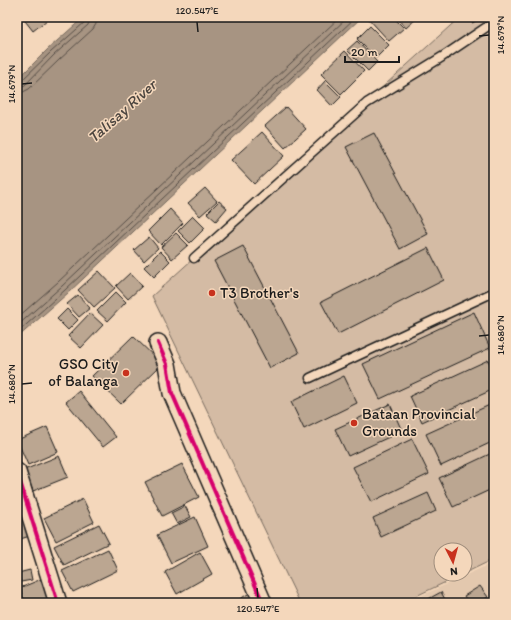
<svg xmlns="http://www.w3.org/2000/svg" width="511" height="620" viewBox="0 0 511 620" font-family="Itim,sans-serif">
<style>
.built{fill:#e3c8ae}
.green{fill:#d4bba4;stroke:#786c60}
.water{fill:#a79482;stroke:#6f6459}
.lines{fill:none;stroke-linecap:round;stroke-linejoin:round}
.shore{stroke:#544c45;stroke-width:1}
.building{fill:#bba691;stroke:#1c1c1c}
.lane-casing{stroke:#1c1c1c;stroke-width:11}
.street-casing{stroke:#1c1c1c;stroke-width:20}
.lane{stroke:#f4d7bb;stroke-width:8}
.street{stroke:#f4d7bb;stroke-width:17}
.cycleway-casing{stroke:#f4d7bb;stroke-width:6}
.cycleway{stroke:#d6006c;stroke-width:4}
.ticks{fill:none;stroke:#1c1c1c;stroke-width:1.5}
.poi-dot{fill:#c8321e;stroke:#f4d7bb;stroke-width:1.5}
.labels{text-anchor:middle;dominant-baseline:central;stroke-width:3;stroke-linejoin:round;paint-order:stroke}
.poi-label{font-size:15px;fill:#1c1c1c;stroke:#f4d7bb;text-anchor:start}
.water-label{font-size:16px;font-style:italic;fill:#4d4640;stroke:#f4d7bb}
.neatline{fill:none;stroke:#1c1c1c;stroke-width:1.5}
.ticks-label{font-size:10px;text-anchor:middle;fill:#1c1c1c}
</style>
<rect width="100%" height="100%" fill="#f4d7bb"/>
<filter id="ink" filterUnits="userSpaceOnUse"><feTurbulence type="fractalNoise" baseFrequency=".025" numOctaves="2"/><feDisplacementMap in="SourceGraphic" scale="8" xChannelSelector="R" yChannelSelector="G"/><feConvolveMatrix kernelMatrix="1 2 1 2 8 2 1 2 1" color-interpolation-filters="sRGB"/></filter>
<g filter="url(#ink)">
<!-- built -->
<path class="built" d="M494,562V603H406Z"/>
<!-- green -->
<path class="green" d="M460,17H494V559L465,573V550H441V574H463L401,603H300L152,296Z"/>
<!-- water -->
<path class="water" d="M84,17H362L68,293L17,338V80L48,49Z"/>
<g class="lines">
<!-- shore -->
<path class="shore" d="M17,82L21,81L51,52L85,22L86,17
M17,87L25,85L54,55L88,25L91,17
M17,93L23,92L29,89L59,60L93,29L96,24L97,17
M17,318L58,282L340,17
M17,326L62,286L348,17
M17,333L65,290L356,17"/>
</g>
<!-- building -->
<path class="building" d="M22,17H44L47,20L33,31Z
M367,17H393L404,28L389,41Z
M396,17H418L406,28Z
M469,17H484L472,23Z
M370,26L389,45L376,58L357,39Z
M357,41L377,62L368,71L347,50Z
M345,51L364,71L341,94L321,74Z
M325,81L341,97L332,106L317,90Z
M286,107L306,129L285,148L265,126Z
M262,132L284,156L254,184L231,160Z
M374,133L428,234L400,249L346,147Z
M205,188L217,201L200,216L188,203Z
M219,201L227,208L216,221L207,213Z
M170,209L183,223L161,245L148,231Z
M193,216L205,228L190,243L178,231Z
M176,233L188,245L172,259L161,247Z
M149,237L158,248L144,261L134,250Z
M243,246L299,353L270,368L214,261Z
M428,248L444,280L338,334L321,302Z
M160,251L170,261L154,277L144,267Z
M99,271L115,288L94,307L78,290Z
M130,273L142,286L128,299L116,286Z
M116,292L126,302L108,321L97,311Z
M78,295L90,308L79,317L67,304Z
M67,309L78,320L68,330L57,319Z
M474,312L490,348L380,399L363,364Z
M90,313L103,325L81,348L68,336Z
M133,336L162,364L121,404L92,376Z
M488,360L494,372V389L422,422L410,396Z
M344,376L357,403L304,429L291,402Z
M79,391L116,437L103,447L66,402Z
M494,403V441L441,466L426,434Z
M390,404L402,431L348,456L335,429Z
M47,427L58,452L28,465L17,440Z
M412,439L429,474L371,502L353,467Z
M494,452V488L453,507L439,478Z
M59,456L68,477L33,491L24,470Z
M182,464L199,497L162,516L145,482Z
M428,493L436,511L381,537L373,518Z
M83,499L94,522L56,541L44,518Z
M185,506L191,517L177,524L171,513Z
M195,517L208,546L171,563L157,535Z
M24,519L30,536L17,540V522Z
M99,524L109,543L64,565L54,546Z
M108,549L118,570L73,592L62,571Z
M200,552L212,574L177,594L165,572Z
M30,570L32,580L21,582L18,573Z
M44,578L53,603H25L20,588Z
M17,584L22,603H17Z
M480,586L488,597L479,603H468L464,596Z
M251,592L258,603H238L237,601Z
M441,592L447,603H423V602Z"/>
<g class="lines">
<defs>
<path id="lane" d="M194,258L367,103L442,57L494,22
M310,378L494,292"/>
<path id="street" d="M158,343L167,364L172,393L263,603
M17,472L58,603"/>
</defs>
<!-- lane casing -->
<use href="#lane" class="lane-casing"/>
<!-- street casing -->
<use href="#street" class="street-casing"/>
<!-- lane -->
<use href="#lane" class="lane"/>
<!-- street -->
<use href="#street" class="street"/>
<defs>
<path id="cycleway" d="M158,343L167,364L172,393L263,603
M17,472L58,603"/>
</defs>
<!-- cycleway casing -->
<use href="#cycleway" class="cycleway-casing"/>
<!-- cycleway -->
<use href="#cycleway" class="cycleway"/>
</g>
</g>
<!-- ticks -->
<path class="ticks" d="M197,22L198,32M479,36L489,35M22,84L32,83M479,336L489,335M22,384L32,383M257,588L258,598"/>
<!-- markers -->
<g class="poi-dot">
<circle cx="212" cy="293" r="4"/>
<circle cx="126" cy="373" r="4"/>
<circle cx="354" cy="423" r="4"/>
</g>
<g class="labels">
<!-- poi labels -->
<g class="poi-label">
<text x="220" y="293">T3 Brother's</text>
<text x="118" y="364" text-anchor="end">GSO City<tspan x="118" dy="17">of Balanga</tspan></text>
<text x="362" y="414">Bataan Provincial<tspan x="362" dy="17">Grounds</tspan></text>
</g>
<!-- water labels -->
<g class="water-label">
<text transform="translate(122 111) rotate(-42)">Talisay River</text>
</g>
</g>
<!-- margin -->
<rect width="511" height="620" fill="none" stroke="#f4d7bb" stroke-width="44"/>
<!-- north arrow -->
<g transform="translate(453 562) rotate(174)"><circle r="19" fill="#f4d7bb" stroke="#9e8c7b"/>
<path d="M0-3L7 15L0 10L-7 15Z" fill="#c8321e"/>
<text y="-6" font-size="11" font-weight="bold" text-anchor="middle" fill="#1c1c1c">N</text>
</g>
<!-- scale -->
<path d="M345 56v6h54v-6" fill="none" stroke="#1c1c1c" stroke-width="2"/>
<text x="351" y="56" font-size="12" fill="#1c1c1c" stroke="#f4d7bb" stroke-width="3" paint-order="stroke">20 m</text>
<rect x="22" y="22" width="467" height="576" class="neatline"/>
<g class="ticks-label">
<text x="197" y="14">120.547°E</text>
<text transform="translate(500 35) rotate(-90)" y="4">14.679°N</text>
<text transform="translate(11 84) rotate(-90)" y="4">14.679°N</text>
<text transform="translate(500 335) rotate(-90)" y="4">14.680°N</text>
<text transform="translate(11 384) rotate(-90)" y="4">14.680°N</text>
<text x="258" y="612">120.547°E</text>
</g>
</svg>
